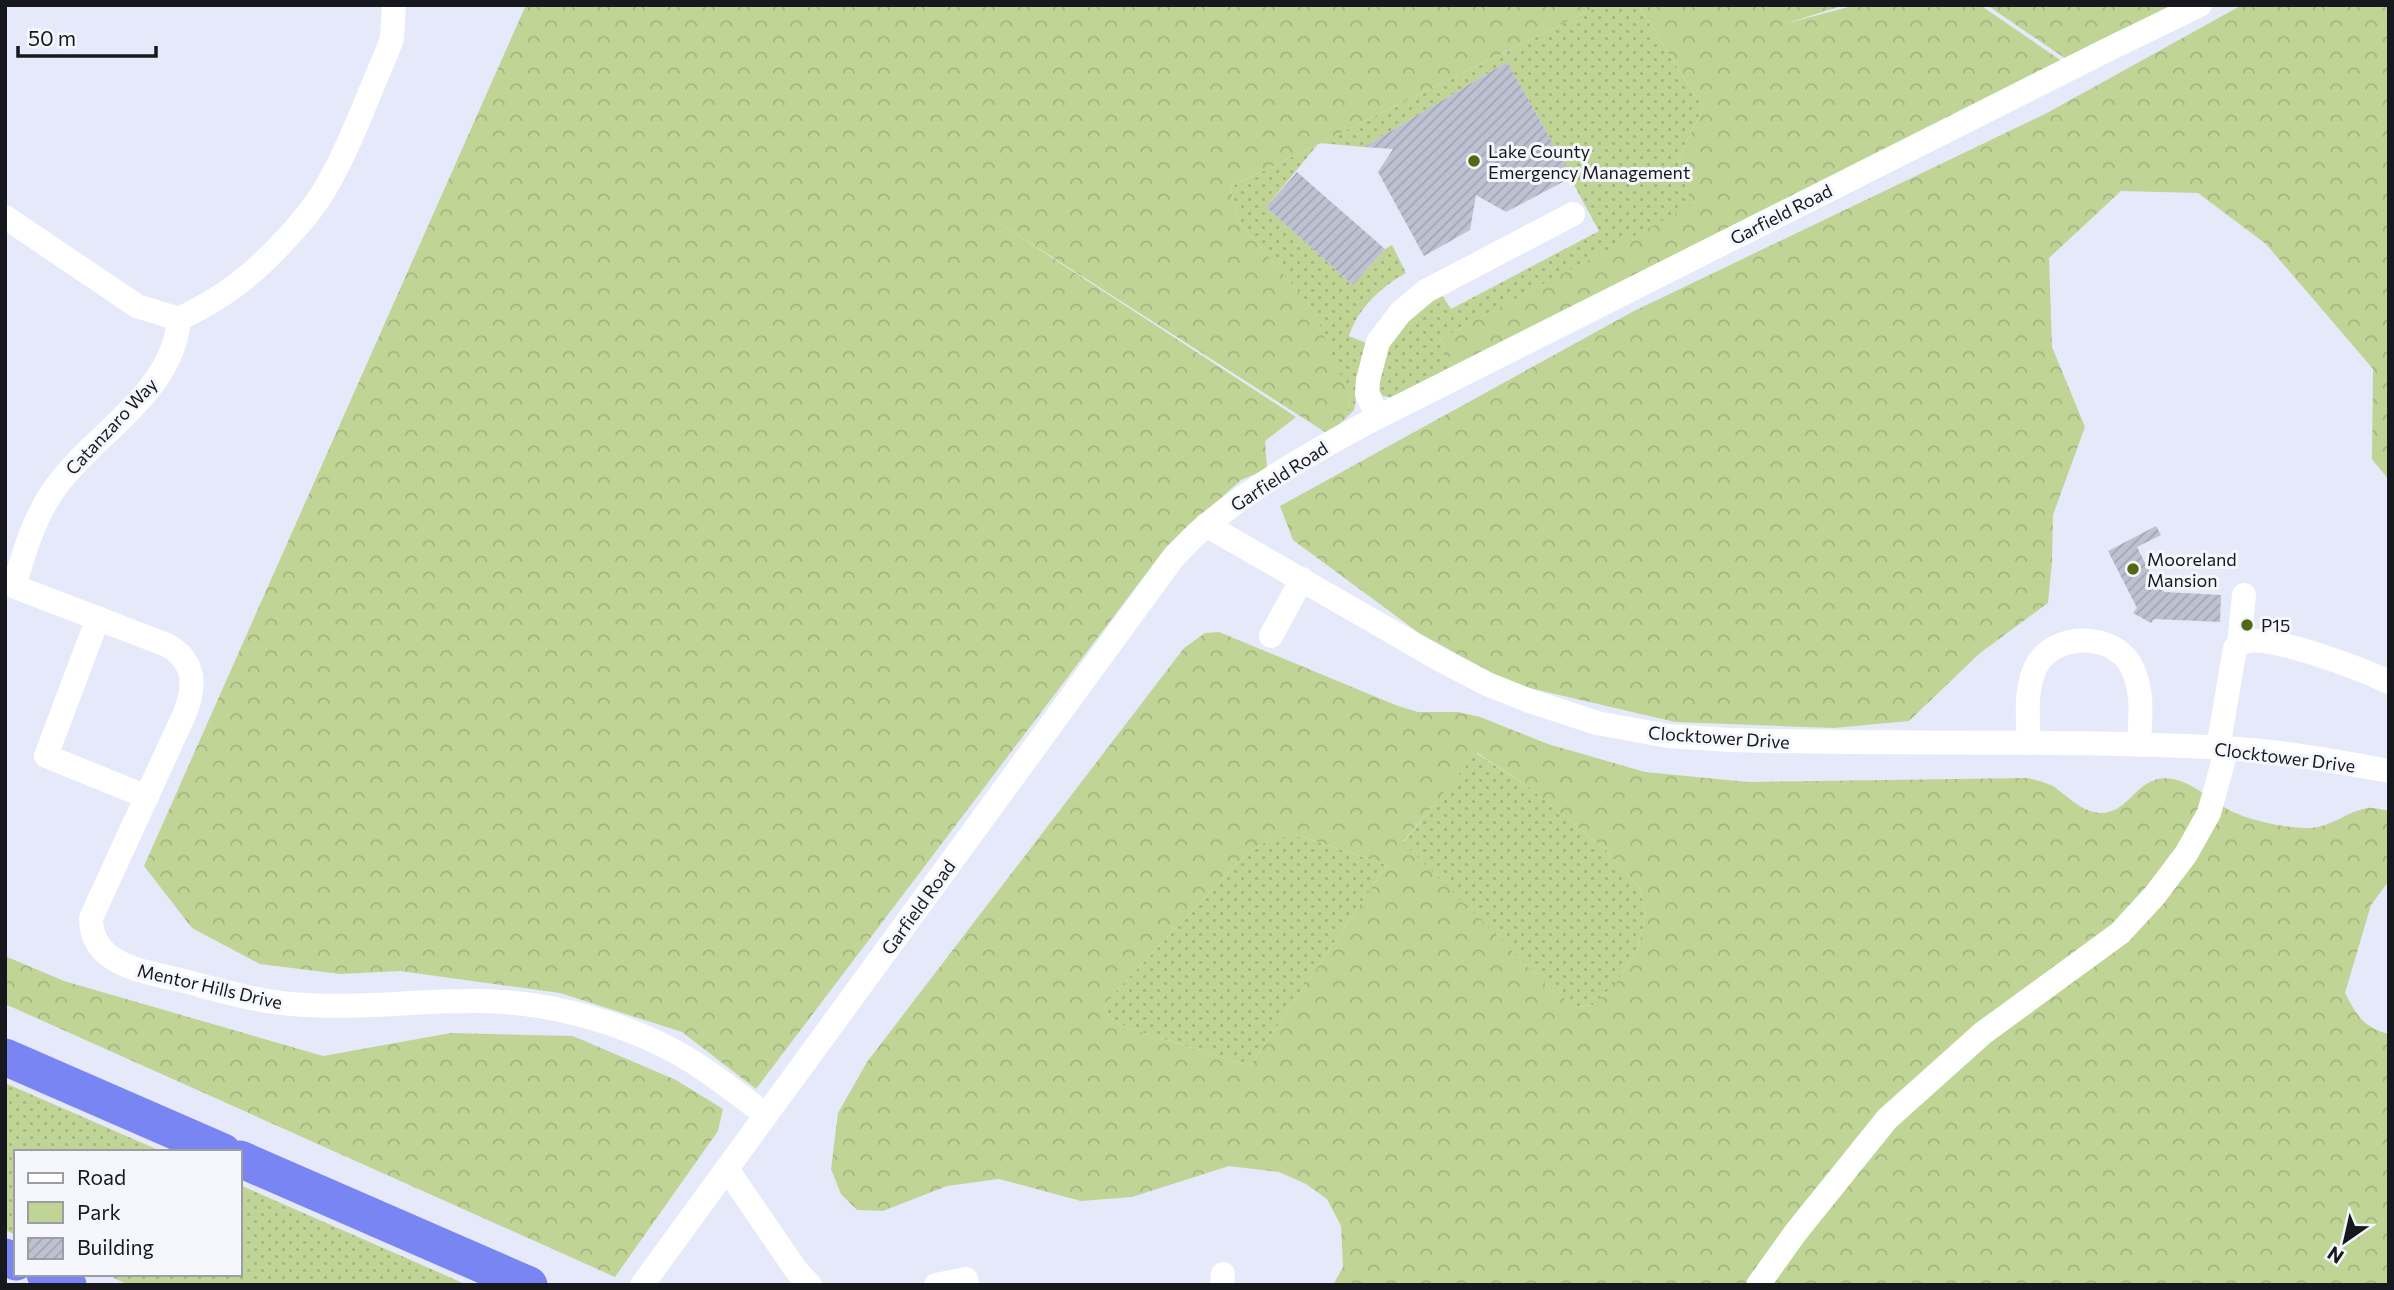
<svg xmlns="http://www.w3.org/2000/svg" width="2394" height="1290" viewBox="0 0 2394 1290" font-family="Commissioner,sans-serif">
<style>
.green{fill:url(#green-dots)}
.forest{fill:url(#forest-crowns);fill-rule:evenodd}
.building{fill:url(#building-hatch)}
.lines{fill:none;stroke-linecap:round;stroke-linejoin:round}
.minor{stroke:#fff;stroke-width:24}
.highway{stroke:#7985f3;stroke-width:37}
.poi-dot{fill:#536714;stroke:#f5f7fd;stroke-width:2.5}
.labels{text-anchor:middle;dominant-baseline:central;stroke-width:6;stroke-linejoin:round;paint-order:stroke}
.poi-label{font-size:18px;fill:#17181e;stroke:#f5f7fd;text-anchor:start}
.street-label{font-size:18px;fill:#17181e;stroke:#f5f7fd}
</style>
<defs>
<pattern id="green-dots" width="8" height="8" patternUnits="userSpaceOnUse" patternTransform="scale(1.75)"><rect width="8" height="8" fill="#c0d595"/><path d="M2 2h.1M6 6h.1" fill="none" stroke="#a4b680" stroke-width="1.8" stroke-linecap="round"/></pattern>
<pattern id="forest-crowns" width="20" height="18" patternUnits="userSpaceOnUse" patternTransform="scale(1.75)"><rect width="20" height="18" fill="#c0d595"/><path d="M2 6a3 3 0 1 1 6 0M12 15a3 3 0 1 1 6 0" fill="none" stroke="#a4b680"/></pattern>
<pattern id="building-hatch" width="6" height="6" patternUnits="userSpaceOnUse" patternTransform="scale(1.75)"><rect width="6" height="6" fill="#bdc1d1"/><path d="M-1 1l2-2M0 6l6-6M5 7l2-2" fill="none" stroke="#a2a5b3"/></pattern>
</defs>
<rect width="100%" height="100%" fill="#e5e9fa"/>
<!-- green -->
<path class="green" d="M1601,5H1638L1703,108L1678,160L1693,205L1440,339L1454,370L1395,398L1383,396L1379,390C1381,365 1388,337 1405,319C1415,308 1429,300 1440,292L1451,309L1599,231L1573,183L1572,177L1507,62L1364,147L1319,143L1266,207L1353,285L1385,249L1392,245L1406,273C1381,287 1358,308 1349,336L1366,343L1354,410L1346,418L1351,396L1334,362L1313,309L1239,222L1230,187Z
M1476,753L1530,788L1607,851L1640,889L1646,914L1638,949L1616,983L1593,1005L1578,1007L1551,990L1403,843Z
M1274,837H1303L1387,865L1250,1066L1128,1028L1110,1018L1105,1009L1107,1001L1246,854Z
M5,1083L163,1152H16V1235L5,1230Z
M240,1185L438,1272L467,1285H129L105,1274H240Z"/>
<!-- forest -->
<path class="forest" d="M526,5H1601L1230,187L1239,222L1313,309L1334,361L1351,396L1346,418L1328,434L985,214L1296,417L1265,441L1267,469L1241,480L1167,546L756,1089L682,1032L560,993L400,971L340,974L260,964L192,928L144,866Z
M1638,5H1845L1784,24L1856,5H1980L2063,62L1454,370L1440,339L1692,205L1678,160L1703,108Z
M1987,5H2172L2066,59Z
M2242,5H2389V480L2372,459L2373,369L2266,244L2198,193L2121,191L2049,258L2052,347L2085,427L2053,515L2052,562L2048,603L1980,653L1909,721L1834,728L1675,722L1512,684L1419,633L1293,540L1280,506L1634,311L2047,113Z
M1219,632L1398,706L1418,712H1458L1480,717L1548,744L1645,772L1748,782L2027,778C2036,780 2045,782 2053,786C2069,797 2083,814 2104,813C2132,810 2138,773 2173,779C2193,783 2207,797 2224,807C2243,820 2289,829 2312,828C2332,826 2349,811 2367,808C2374,807 2382,810 2389,811V881L2371,905L2345,993C2357,1015 2362,1027 2389,1034V1285H1333L1343,1267L1341,1226L1327,1199L1306,1184L1279,1172L1229,1166L1132,1197L1081,1201L999,1179L947,1186L883,1211L857,1210L841,1194L831,1169L838,1113L867,1062L1184,648L1205,633ZM1477,753L1530,788L1607,851L1640,889L1646,914L1638,949L1616,983L1593,1005L1579,1007L1551,990L1403,842ZM1274,837H1303L1387,865L1250,1066L1128,1028L1110,1018L1105,1009L1107,1001L1246,854Z
M5,956L64,981L323,1056L451,1033L573,1036L676,1080L723,1109L718,1131L615,1277L5,1004Z"/>
<!-- building -->
<path class="building" d="M1507,62L1572,177L1506,212L1476,195L1470,230L1424,256L1378,172L1393,149L1364,147Z
M1297,172L1385,249L1353,285L1266,207Z
M2156,526L2161,535L2137,547L2157,587L2165,592L2221,595L2220,622L2154,619L2151,623L2133,613L2137,608L2108,551Z"/>
<g class="lines">
<!-- minor -->
<path class="minor" d="M5,217L137,306L179,319
M179,319C223,298 252,276 285,240C300,224 314,208 325,189C350,147 367,97 387,52L392,38L394,5
M1378,417L1367,394L1368,380L1378,342L1400,313L1426,291L1573,214
M1206,525L1441,660L1487,684L1530,701L1597,723L1668,736L1730,740C1895,745 2060,739 2225,748C2280,751 2335,761 2389,771
M5,583L167,645C196,661 196,687 184,715L91,918C91,933 97,946 108,955C130,972 162,975 188,982C222,991 256,1001 291,1004C380,1012 467,990 555,1009C604,1019 651,1036 693,1062C718,1078 742,1097 766,1115
M14,586C24,553 34,517 55,488C95,432 173,394 179,319
M98,618L46,756L147,797
M1271,636L1302,579
M2239,645L2244,595
M2029,743C2028,718 2024,686 2038,663C2059,631 2118,633 2133,670C2144,694 2140,719 2139,745
M2218,748L2235,648C2235,648 2243,642 2244,642C2269,633 2363,670 2389,682
M727,1169L796,1270L810,1285
M642,1285L1173,558C1184,547 1195,534 1208,524C1259,482 1319,448 1378,417L2111,48L2200,5
M936,1285L966,1279L967,1285
M1222,1285L1223,1274
M1758,1285L1796,1232L1887,1119L1983,1033L2120,933L2155,895L2186,854L2209,813L2227,748"/>
<!-- highway -->
<path class="highway" d="M5,1057L223,1152
M240,1159L529,1285
M5,1257L16,1262
M45,1274L68,1285"/>
</g>
<!-- markers -->
<g class="poi-dot">
<circle cx="1474" cy="161" r="7"/>
<circle cx="2133" cy="569" r="7"/>
<circle cx="2247" cy="625" r="7"/>
</g>
<g class="labels">
<!-- poi labels -->
<g class="poi-label">
<text x="1488" y="151">Lake County<tspan x="1488" dy="21">Emergency Management</tspan></text>
<text x="2147" y="559">Mooreland<tspan x="2147" dy="21">Mansion</tspan></text>
<text x="2261" y="625">P15</text>
</g>
<!-- street labels -->
<g class="street-label">
<text transform="translate(1781 214) rotate(-27)">Garfield Road</text>
<text transform="translate(111 426) rotate(-47)">Catanzaro Way</text>
<text transform="translate(1279 476) rotate(-33)">Garfield Road</text>
<text transform="translate(1719 737) rotate(4)">Clocktower Drive</text>
<text transform="translate(2285 757) rotate(7)">Clocktower Drive</text>
<text transform="translate(918 907) rotate(-54)">Garfield Road</text>
<text transform="translate(210 986) rotate(13)">Mentor Hills Drive</text>
</g>
</g>
<!-- border -->
<rect width="2394" height="1290" fill="none" stroke="#17181e" stroke-width="14"/>
<!-- legend -->
<rect x="14" y="1150" width="228" height="126" fill="#f5f7fd" stroke="#9c9ea4" stroke-width="2"/>
<rect x="28" y="1173" width="35" height="10" fill="#ffffff" stroke="#9c9ea4" stroke-width="2"/>
<text x="77" y="1185" font-size="21" fill="#17181e">Road</text>
<rect x="28" y="1202" width="35" height="21" fill="#c0d595" stroke="#9c9ea4" stroke-width="2"/>
<text x="77" y="1220" font-size="21" fill="#17181e">Park</text>
<rect x="28" y="1238" width="35" height="21" fill="url(#building-hatch)" stroke="#9c9ea4" stroke-width="2"/>
<text x="77" y="1255" font-size="21" fill="#17181e">Building</text>
<!-- north arrow -->
<g transform="translate(2345 1241) rotate(214)" stroke="#f5f7fd" stroke-width="5" paint-order="stroke">
<path d="M0-5L12 26L0 18L-12 26Z" fill="#17181e"/>
<text y="-10" font-size="19" font-weight="bold" text-anchor="middle" fill="#17181e">N</text>
</g>
<!-- scale -->
<path d="M18 46v10h138v-10" fill="none" stroke="#17181e" stroke-width="3.5"/>
<text x="28" y="46" font-size="21" fill="#17181e" stroke="#f5f7fd" stroke-width="5" paint-order="stroke">50 m</text>
</svg>
